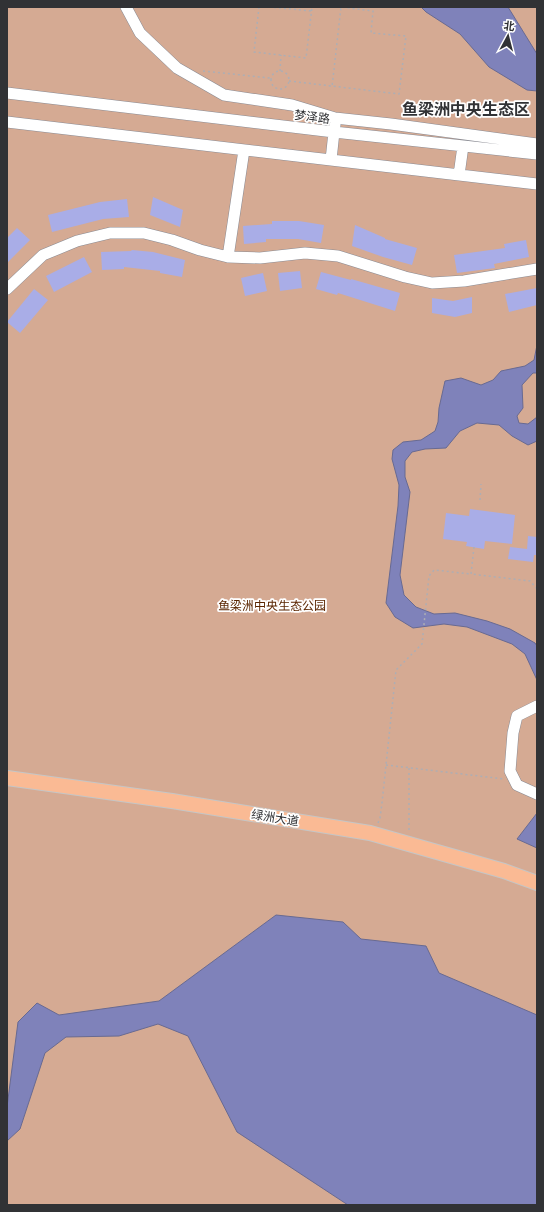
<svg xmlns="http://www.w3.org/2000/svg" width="544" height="1212" viewBox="0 0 544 1212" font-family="'Public Sans','Noto Sans SC',sans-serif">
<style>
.green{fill:#d5aa93}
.water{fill:#7f82ba;stroke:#686a92}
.building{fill:#a9ade7}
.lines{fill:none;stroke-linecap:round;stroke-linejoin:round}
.minor-casing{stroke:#8a8b93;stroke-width:12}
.major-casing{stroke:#c5c6c6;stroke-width:16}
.path{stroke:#adaeb4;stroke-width:1.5;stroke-dasharray:2 3;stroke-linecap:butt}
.minor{stroke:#fff;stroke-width:11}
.major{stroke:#faba94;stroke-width:14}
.labels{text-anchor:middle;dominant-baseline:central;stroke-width:3.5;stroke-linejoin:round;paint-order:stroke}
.street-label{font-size:12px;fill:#313235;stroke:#fff}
.park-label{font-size:12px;fill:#5a2500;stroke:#fff}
.district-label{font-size:16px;font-weight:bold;fill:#313235;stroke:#fff}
</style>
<rect width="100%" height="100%" fill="#e5e6ee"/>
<!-- green -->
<path class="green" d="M7,7H537V1205H7Z"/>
<!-- water -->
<path class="water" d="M421,7H508L537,54V91L527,90L489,67L460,34L426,12Z
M537,345V373H533L522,385L523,408L517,416L519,423L528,424L537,417V441L528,445L512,436L499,425L477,423L460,431L446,448L425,449L412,452L405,461V477L410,492L400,575L404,595L416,607L434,614L455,613L487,621L510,629L535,643L537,646V680L525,654L512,644L467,627L444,624L413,628L395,617L386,603L398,506L399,485L392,459L393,450L403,442L421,440L435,431L438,422L439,408L445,381L461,378L481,385L493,380L501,371L525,366L534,360Z
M537,813V848L517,839Z
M276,915L343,922L361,939L426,946L439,973L537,1015V1205H348L237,1132L188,1036L158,1024L119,1036L66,1037L45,1053L20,1129L7,1141V1107L18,1022L37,1003L59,1015L159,1001Z"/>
<!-- building -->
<path class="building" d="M153,197L183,210L180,227L150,215Z
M127,199L129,217L103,219L52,232L48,215L100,202Z
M272,221H299L324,225L321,243L298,239H266V242L244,244L243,226L272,224Z
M355,225L385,238V239L417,248L412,265L383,257L352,246Z
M17,228L30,240L7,263V238Z
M526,240L529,257L494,264L495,268L457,273L454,255L505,248L504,244Z
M132,250L153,252L185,260L182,277L160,273V271L124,267V269L102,270L101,252L131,251Z
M84,257L92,272L54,292L46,276Z
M300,271L302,288L280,291L278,273Z
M321,272L351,280V279L400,293L395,311L338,293L337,295L316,289Z
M263,273L267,291L245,296L241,278Z
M537,288V305L509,312L505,294Z
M34,289L48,300L20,333L7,322Z
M472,297V313L455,317L432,313V298L453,301Z
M470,509L515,515L512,544L485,541L484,549L466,546L467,542L443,539L446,513L469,516Z
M528,536L537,537V555H534L533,562L508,559L510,547L527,549Z"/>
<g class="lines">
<defs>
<path id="minor" d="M126,7L140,33L177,68L224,95L292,105L335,118L391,124L537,144
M7,93L334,132L331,160L7,122
M335,125L334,132L537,154
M331,160L537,184
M459,175L463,146
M228,257L244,150
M7,289L43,255L77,241L110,233H144L172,240L200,250L228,257L260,258L305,253L338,256L405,277L432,283L464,281L537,269
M537,706L517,716L513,733L510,771L517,785L537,794"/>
<path id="major" d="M7,778L172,801L370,833L504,871L537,883"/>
</defs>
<!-- minor casing -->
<use href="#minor" class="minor-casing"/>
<!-- major casing -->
<use href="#major" class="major-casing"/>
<!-- path -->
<path class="path" d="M259,7L254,52L306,58L312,7
M269,7L312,11
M271 80a9 9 0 1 1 18 0a9 9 0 1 1-18 0Z
M203,71L270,78
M280,71L281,55
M289,81L399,94L406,36L371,33L373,11L341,7L332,87
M480,500L481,484
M474,547L471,574L530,581L537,589
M386,765L504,779
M409,768V832
M378,823L380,818L382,803L396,670L422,644L429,576L434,570L471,574"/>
<!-- minor -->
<use href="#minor" class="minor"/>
<!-- major -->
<use href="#major" class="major"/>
</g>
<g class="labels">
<!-- street labels -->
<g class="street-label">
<text transform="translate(312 117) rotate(7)">梦泽路</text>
<text transform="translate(275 818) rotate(9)">绿洲大道</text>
</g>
<!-- park labels -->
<g class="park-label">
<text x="272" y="606">鱼梁洲中央生态公园</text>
</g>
<!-- district labels -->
<g class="district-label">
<text x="466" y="109">鱼梁洲中央生态区</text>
</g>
</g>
<!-- border -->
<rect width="544" height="1212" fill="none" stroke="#313235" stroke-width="16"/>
<!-- north arrow -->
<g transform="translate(508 36) rotate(7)" stroke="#ffffff" stroke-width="3" paint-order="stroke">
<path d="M0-3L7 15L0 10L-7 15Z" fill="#313235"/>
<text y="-6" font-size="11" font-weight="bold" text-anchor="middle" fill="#313235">北</text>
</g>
</svg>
